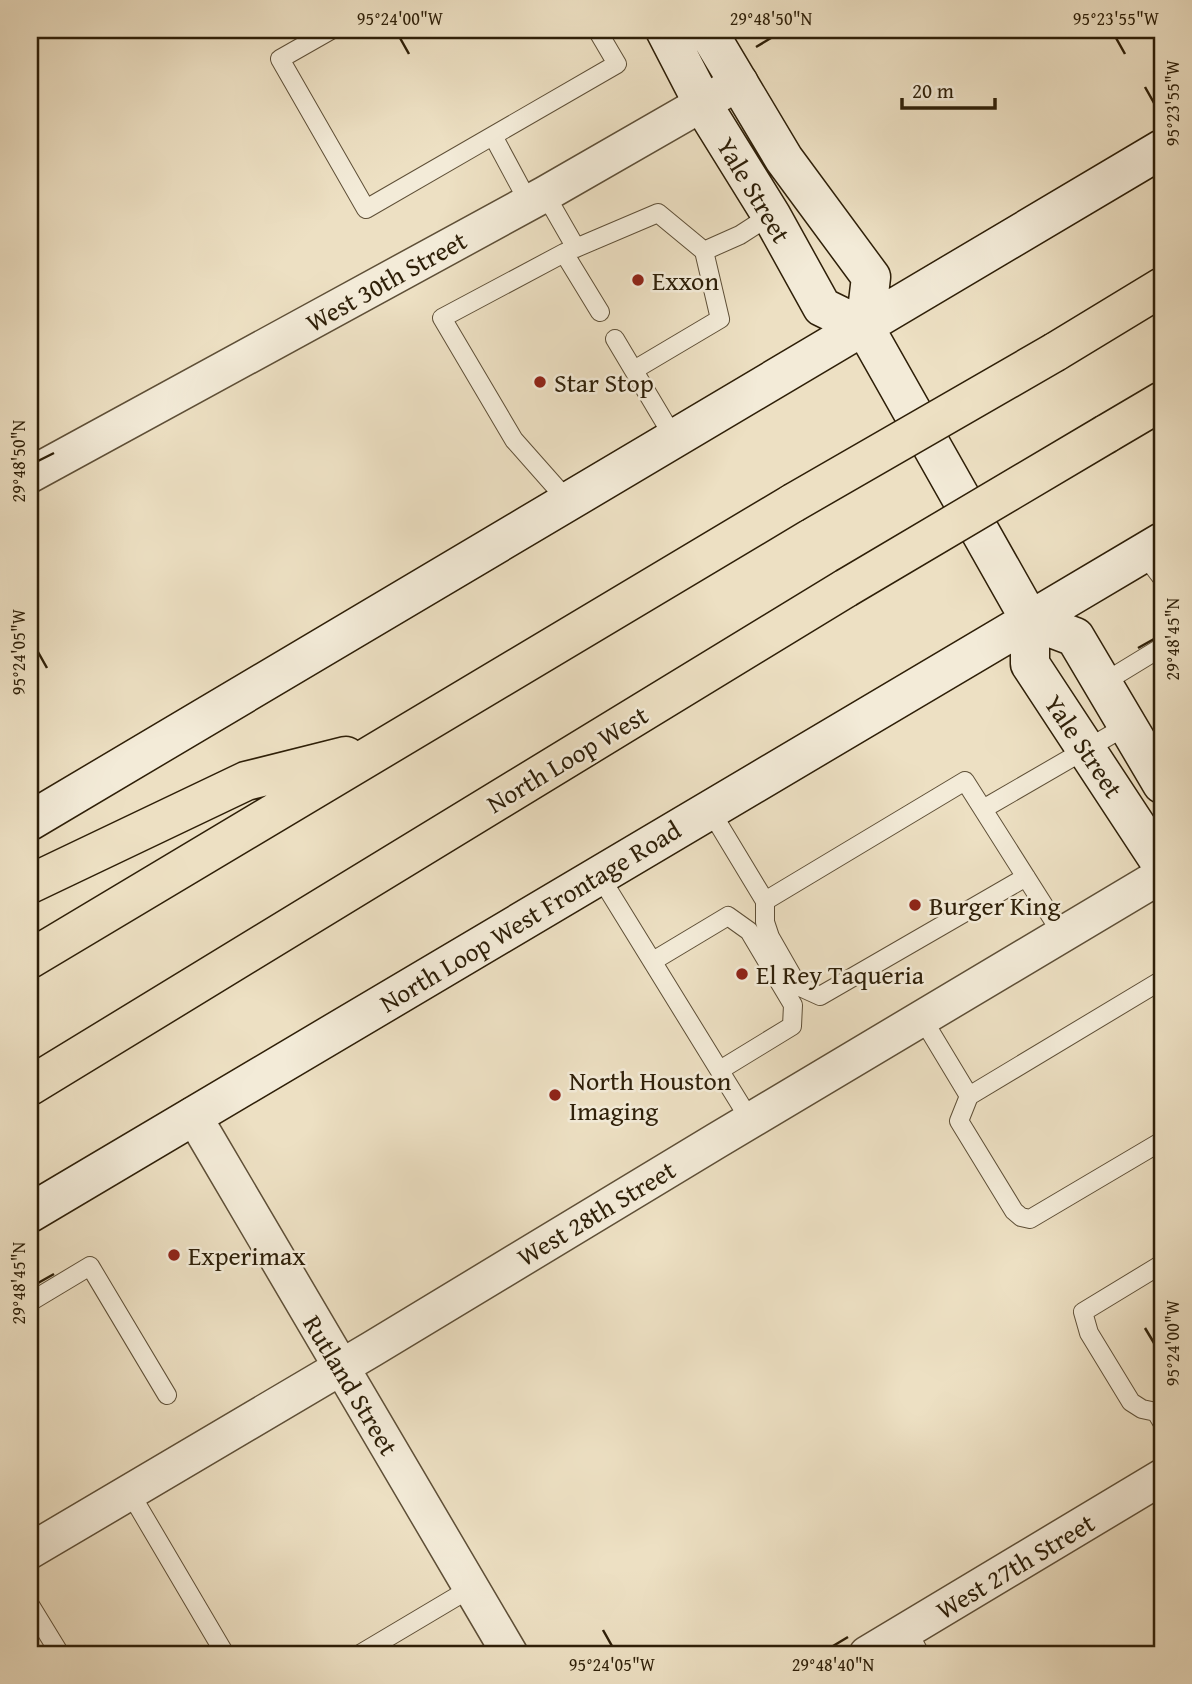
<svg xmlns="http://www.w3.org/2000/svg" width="1192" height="1684" viewBox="0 0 1192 1684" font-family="'Gentium Book Plus',serif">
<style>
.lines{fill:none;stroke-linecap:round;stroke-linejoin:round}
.service-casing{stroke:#5e4f37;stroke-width:20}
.minor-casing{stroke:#5e4f37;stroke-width:38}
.secondary-casing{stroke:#2e1f08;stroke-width:41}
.motorway-casing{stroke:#2e1f08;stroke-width:41}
.service{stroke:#f3ebd8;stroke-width:18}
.minor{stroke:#f3ebd8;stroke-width:35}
.secondary{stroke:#f3ebd8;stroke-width:38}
.motorway{stroke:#ede0c3;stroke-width:38}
.motorway-bridge-casing{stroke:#2e1f08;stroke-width:41;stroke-linecap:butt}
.motorway-bridge{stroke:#ede0c3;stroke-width:38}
.ticks{fill:none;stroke:#2e1f08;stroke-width:2.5}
.poi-dot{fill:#8f2418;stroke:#f3ebd8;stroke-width:2.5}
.labels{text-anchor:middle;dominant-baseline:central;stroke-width:5;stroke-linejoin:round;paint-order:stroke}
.street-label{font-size:26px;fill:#2e1f08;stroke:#f3ebd8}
.poi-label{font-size:26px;fill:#2e1f08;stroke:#f3ebd8;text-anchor:start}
.neatline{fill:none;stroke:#2e1f08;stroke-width:2.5}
.ticks-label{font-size:18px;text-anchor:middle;fill:#2e1f08}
</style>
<rect width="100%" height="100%" fill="#ede0c3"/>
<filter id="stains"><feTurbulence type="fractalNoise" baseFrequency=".00286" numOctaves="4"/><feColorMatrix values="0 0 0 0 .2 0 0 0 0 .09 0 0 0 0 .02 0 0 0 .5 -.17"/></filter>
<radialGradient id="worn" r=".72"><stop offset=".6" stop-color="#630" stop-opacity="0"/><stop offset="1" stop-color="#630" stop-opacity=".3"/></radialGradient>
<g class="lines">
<defs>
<path id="service" d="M331,30L280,59L366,209L617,64L597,30
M493,136L529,203
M545,194L576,248
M564,253L600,312
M615,339L674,438
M634,370L720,319L704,251
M568,501L514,440L442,318L564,253L658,213L704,251L740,235L771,215
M1143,553L1162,578
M1103,683L1162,647
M983,809L1128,725
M710,810L765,901L965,781L1062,934
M599,875L750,1120
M765,901V922L770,937L798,986L820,996L1026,877
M653,961L728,916L749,931L793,1005L792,1026L720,1070
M922,1018L969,1096L1162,980
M969,1096L959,1121L1014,1211L1021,1217L1030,1219L1162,1141
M1162,1264L1083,1312L1089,1333L1131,1402L1142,1409L1156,1412L1162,1422
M30,1302L90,1266L167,1395
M129,1491L225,1654
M30,1605L60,1654
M907,1630L920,1654
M360,1654L471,1588"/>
<path id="minor" d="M30,475L545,194L740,82
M193,1115L510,1654
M30,1551L372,1349L716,1141L1162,875
M867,1654L1162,1477"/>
<path id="secondary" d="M665,30L709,115L771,215L822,307L865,328L1030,620V664L1162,865
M707,30L784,159L871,277L865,328
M1030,620L1075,637L1162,784
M30,821C407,597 786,376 1162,149
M30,1213L1162,542"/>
<path id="motorway" d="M1055,352L1162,287
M1106,434L1162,401
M30,884L246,781L346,756
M30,959L793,503
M30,1086L846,588"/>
</defs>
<!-- service casing -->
<use href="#service" class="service-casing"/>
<!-- minor casing -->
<use href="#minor" class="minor-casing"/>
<!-- secondary casing -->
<use href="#secondary" class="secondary-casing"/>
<!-- motorway casing -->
<use href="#motorway" class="motorway-casing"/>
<!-- service -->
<use href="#service" class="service"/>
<!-- minor -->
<use href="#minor" class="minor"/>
<!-- secondary -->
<use href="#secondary" class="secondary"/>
<!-- motorway -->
<use href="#motorway" class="motorway"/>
<defs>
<path id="motorway-bridge" d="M793,503L1055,352
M846,588L1106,434"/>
</defs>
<!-- motorway-bridge casing -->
<use href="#motorway-bridge" class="motorway-bridge-casing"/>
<!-- motorway-bridge -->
<use href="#motorway-bridge" class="motorway-bridge"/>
</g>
<!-- ticks -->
<path class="ticks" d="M400,38L409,54M1116,38L1125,54M756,47L771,38M1145,87L1154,103M38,461L54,453M1138,648L1154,639M38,652L47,668M38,1283L54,1274M1145,1328L1154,1343M603,1630L612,1646M833,1646L848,1637"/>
<!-- markers -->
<g class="poi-dot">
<circle cx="638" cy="280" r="7"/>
<circle cx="540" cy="382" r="7"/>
<circle cx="915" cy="905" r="7"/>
<circle cx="742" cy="974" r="7"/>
<circle cx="555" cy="1095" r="7"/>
<circle cx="174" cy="1255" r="7"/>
</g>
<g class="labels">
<!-- street labels -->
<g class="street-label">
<text transform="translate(754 190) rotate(59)">Yale Street</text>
<text transform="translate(386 281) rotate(-29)">West 30th Street</text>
<text transform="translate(1084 746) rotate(56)">Yale Street</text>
<text transform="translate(567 759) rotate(-31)">North Loop West</text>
<text transform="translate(530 916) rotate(-31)">North Loop West Frontage Road</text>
<text transform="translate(596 1213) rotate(-31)">West 28th Street</text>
<text transform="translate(351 1385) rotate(59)">Rutland Street</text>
<text transform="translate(1015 1566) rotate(-31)">West 27th Street</text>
</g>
<!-- poi labels -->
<g class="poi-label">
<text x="652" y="280">Exxon</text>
<text x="554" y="382">Star Stop</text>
<text x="929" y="905">Burger King</text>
<text x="756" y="974">El Rey Taqueria</text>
<text x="569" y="1080">North Houston<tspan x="569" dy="30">Imaging</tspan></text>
<text x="188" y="1255">Experimax</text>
</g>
</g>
<!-- margin -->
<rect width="1192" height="1684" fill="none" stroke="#ede0c3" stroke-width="77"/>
<!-- scale -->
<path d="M902 98v10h93v-10" fill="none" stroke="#2e1f08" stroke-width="3.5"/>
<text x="912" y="98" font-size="21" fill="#2e1f08" stroke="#f3ebd8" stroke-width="5" paint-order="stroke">20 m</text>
<rect x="38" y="38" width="1116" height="1608" class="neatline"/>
<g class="ticks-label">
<text x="400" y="25">95°24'00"W</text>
<text x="771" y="25">29°48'50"N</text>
<text x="1116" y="25">95°23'55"W</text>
<text transform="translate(1173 103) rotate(-90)" y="6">95°23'55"W</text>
<text transform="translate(19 461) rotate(-90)" y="6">29°48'50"N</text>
<text transform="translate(1173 639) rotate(-90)" y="6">29°48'45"N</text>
<text transform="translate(19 652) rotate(-90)" y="6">95°24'05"W</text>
<text transform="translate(19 1283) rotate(-90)" y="6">29°48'45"N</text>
<text transform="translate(1173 1343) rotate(-90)" y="6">95°24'00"W</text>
<text x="612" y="1671">95°24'05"W</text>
<text x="833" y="1671">29°48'40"N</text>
</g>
<rect width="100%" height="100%" filter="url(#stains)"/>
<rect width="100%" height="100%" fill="url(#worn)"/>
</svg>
